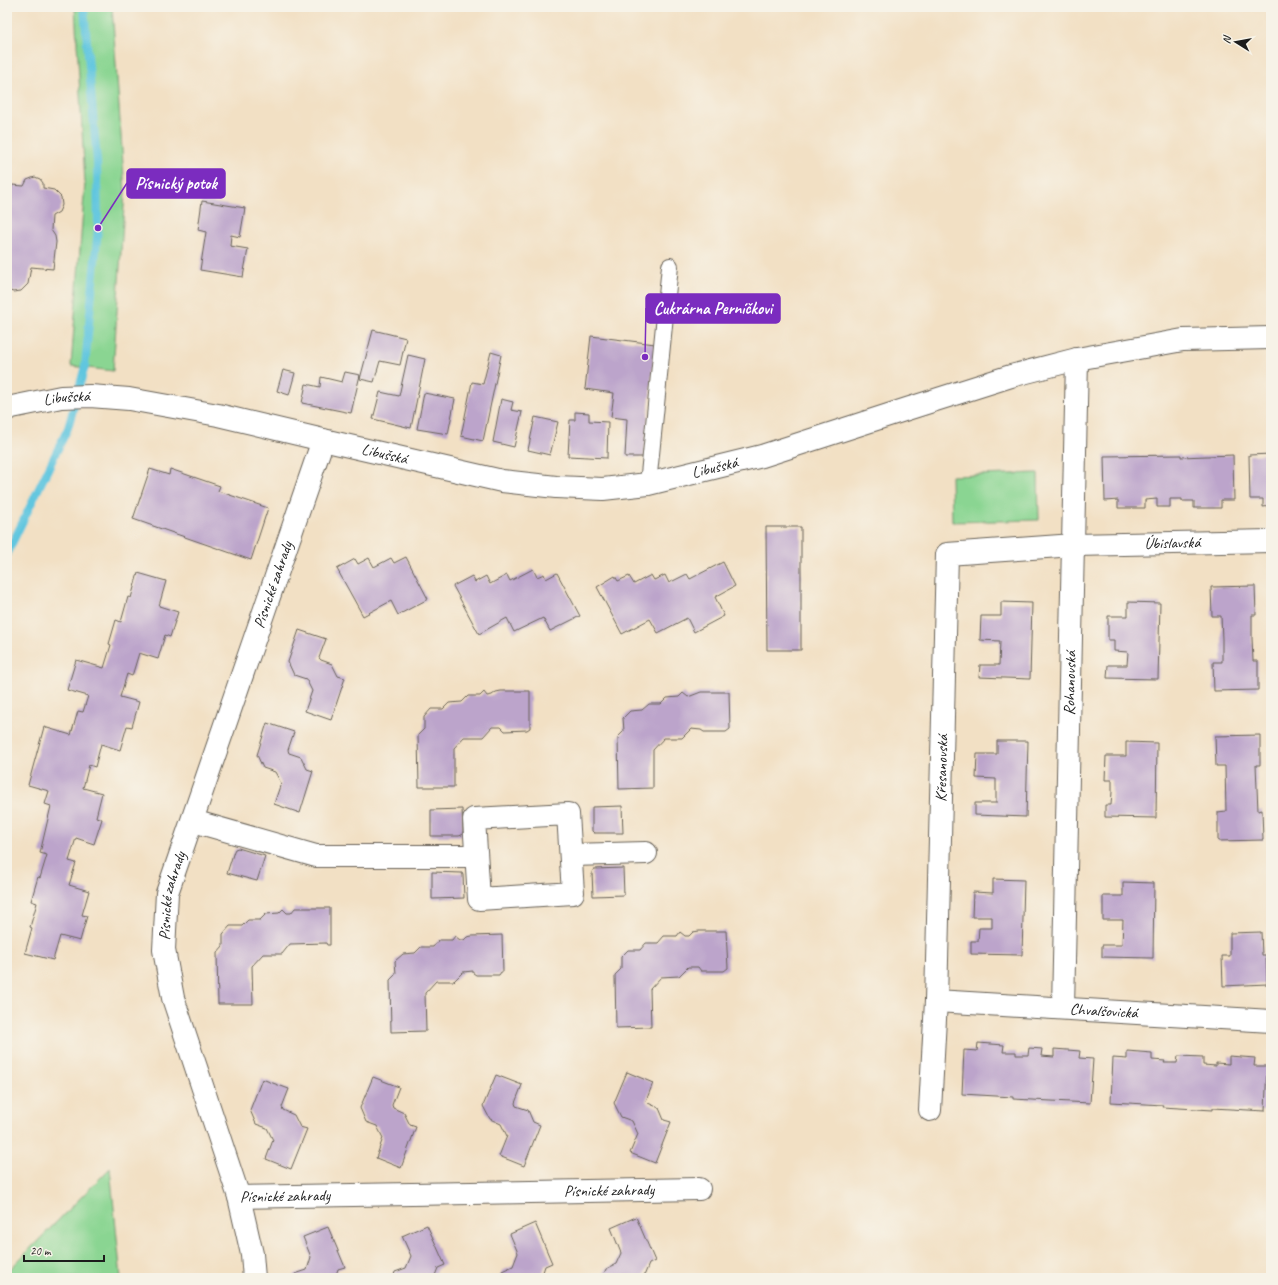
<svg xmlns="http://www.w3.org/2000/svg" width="1278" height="1285" viewBox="0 0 1278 1285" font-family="Caveat,sans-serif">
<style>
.green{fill:#8ad592;stroke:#537857}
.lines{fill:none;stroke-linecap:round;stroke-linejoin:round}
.stream{stroke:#61c6df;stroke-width:8}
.building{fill:#bca4cb}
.service-casing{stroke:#676157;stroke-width:18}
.minor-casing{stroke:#676157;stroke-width:24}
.tertiary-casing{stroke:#676157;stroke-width:24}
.service{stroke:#fff;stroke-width:16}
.minor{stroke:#fff;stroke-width:22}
.tertiary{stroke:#fff;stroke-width:22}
.labels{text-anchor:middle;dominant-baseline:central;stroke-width:3.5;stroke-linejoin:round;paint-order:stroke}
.street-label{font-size:16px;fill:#1c1c1c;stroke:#f7f3e8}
.leader{fill:none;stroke:#7b2cbf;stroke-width:1.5}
.callout-dot{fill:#7b2cbf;stroke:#f7f3e8;stroke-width:1.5}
.callout{fill:#7b2cbf;stroke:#7b2cbf;stroke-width:1.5}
.callout-label{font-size:17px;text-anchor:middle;font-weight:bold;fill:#fff}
</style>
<rect width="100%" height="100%" fill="#f7f3e8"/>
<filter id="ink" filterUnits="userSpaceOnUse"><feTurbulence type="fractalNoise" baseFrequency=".025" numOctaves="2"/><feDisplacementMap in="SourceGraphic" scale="8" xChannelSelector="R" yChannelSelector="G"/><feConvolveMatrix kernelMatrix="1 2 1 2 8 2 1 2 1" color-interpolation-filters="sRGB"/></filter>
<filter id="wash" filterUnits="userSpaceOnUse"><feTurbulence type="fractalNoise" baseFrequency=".012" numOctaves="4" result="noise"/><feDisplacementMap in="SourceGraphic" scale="16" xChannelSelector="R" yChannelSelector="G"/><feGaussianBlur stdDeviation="0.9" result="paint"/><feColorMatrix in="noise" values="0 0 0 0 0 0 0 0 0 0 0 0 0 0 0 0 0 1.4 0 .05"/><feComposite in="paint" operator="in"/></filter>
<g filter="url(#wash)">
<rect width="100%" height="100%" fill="#f2e0c4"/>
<!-- green -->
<path class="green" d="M75,7H112L125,192L113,371L71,366L85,183Z
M1038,473L1039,520L952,522L951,476Z
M110,1168L121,1278H7V1272Z"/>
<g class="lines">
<!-- stream -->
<path class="stream" d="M7,554L68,428L85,366L98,228L97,162L84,7"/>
</g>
<g id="blocks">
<!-- building -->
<path class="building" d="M32,178L35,177L40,179L43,183V188L54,190L61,197L62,205L59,212L52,216L51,230L55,236L56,242L53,269L31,267L28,284L21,291L13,292L7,290V232L12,185L24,186L27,180Z
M202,201L245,208L240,237L231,235L230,246L248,249L243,277L200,270L206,232L198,230Z
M373,330L406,338L400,365L380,361L374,382L360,379Z
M591,336L655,344L644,457H625L627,419L611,417L614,393L585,389Z
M491,352L501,355L483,441L461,436L472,382L483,384Z
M408,355L425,359L411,428L373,419L380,392L399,396Z
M283,370L295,373L289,395L277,391Z
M345,372L360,375L351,413L302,403L306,384L320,387L321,377L342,382Z
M424,393L455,399L448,434L417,429Z
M501,399L513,402L511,410L522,412L514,447L493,442Z
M575,412L589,413V421L608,422L607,458L568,456L570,420H575Z
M535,417L558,422L550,455L528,450Z
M1271,454V506L1263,507V499H1250L1249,455Z
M1181,455V457L1233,455L1234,500H1221V508H1194V501H1182V499H1170V507H1157V499L1145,500V508H1118V500L1105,501L1104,456Z
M150,469L169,475L170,469L220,486L218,491L268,508L251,560L133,519Z
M766,527H801V650H767Z
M406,557L428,599L398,615L391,601L363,616L337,569L355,559L358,564L369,558L374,567L391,558L394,563Z
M723,562L735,586L715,597L724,616L694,632L687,618L658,633L650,619L622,634L597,587L615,576L618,581L629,576L634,584L651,575L654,580L665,575L669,583L687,574L690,579Z
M533,569L537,577L544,574L546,579L557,573L580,616L550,631L543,618L514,632L507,618L479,634L453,586L472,576L475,582L486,576L490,584L507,575L510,581Z
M138,573L166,581L159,606L178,612L170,637L165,635L158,659L139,653L132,676L127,674L120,697L139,702L132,727L127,726L120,750L101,744L95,767L89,765L83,788L102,793L96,817L102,819L94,844L76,838L69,861L76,863L69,885L89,891L82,915L87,916L80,941L60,936L53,960L25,953L32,928L30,927L37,903L31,901L38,877L40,878L47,855L40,853L51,806L45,804L49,791L28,785L44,727L71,735L78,711L83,712L88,696L67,690L76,660L104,668L111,645L109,644L116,620L121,622L128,597L131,598Z
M1255,586L1256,615H1252V638L1253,661H1258V690L1214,691L1213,662H1222V639L1221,616H1212L1211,587Z
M1001,602L1032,603L1030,679L979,677L980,665H999L1000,641L980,640L981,616H1001Z
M1128,602L1160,603L1158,679L1107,678L1108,665H1127L1128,652L1114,651V640H1108V616H1128Z
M299,630L326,639L319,658L321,660L332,664L338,676L345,678L331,720L305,711L312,691L306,679L294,675L288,662Z
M501,691H530V728L527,730L505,731L501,727H492L483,737H464L454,748V787H419L418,735L424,729V717L431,709H443L449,703L462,702L468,696H480L484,692L487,696L492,695L496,692Z
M701,692H729L730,729L726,732H704L701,730L691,729L682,738H664L653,750V788L619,789L618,737L624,731L623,718L630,711L642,710L649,704H661L667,698L679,697L683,693L688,697Z
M267,723L294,732L288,750L289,753L301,757L307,769L313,771L300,813L274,804L281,783L275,772L263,768L257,755Z
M1260,735V765H1256L1258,811L1262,810L1263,840L1218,841V812L1226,811L1225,766H1216L1215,736Z
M997,741H1028L1026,817L975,815V803H996V779L976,778L977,754H997Z
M1126,742L1157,743L1156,818L1105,817V805H1111L1112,792V780H1105L1106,756H1126Z
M622,806L623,833H594L592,831V807Z
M462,809L463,831L462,835L459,836H431V810Z
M238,848L265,856L257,881L227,873L234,851L235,849Z
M623,868L624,895L593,896L592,872L594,869Z
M432,872L462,873L463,875L464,898L432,899Z
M993,879L1024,880L1022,955L971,954V941H978L979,928H992V917H972L973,892L993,893Z
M1123,882L1154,883L1153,958L1102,957V945H1122L1123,920H1103V896H1123Z
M295,908H330V945H327L326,943L290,944L282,954H263L252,966L253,1004H218L217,953L223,946V934L230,926H242L248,920H260L266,914L279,913L283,909L287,913H291Z
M699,931H726L728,968L724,971H701L698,967H688L679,976L661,977L650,989L651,1027L616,1028L615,975L621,969V957L628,950H640L646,943H658L664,936H677L680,932L685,936H689L693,932Z
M1261,932L1262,955H1266L1267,984L1223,986L1222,956H1230V933Z
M502,935L503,972H501L499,975H476L473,973V971L463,972L454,981H436L425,993L426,1031L391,1032L390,980L396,974L395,961L403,954L415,953L421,947H433L439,940H452L455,936L460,940H464L467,937L472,936Z
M978,1043L1004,1045L1003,1052H1016V1055H1028L1029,1048L1042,1049L1041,1056L1054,1057V1049L1080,1051L1079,1058L1093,1059L1090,1103L1013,1099V1097L962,1094L964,1050L977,1051Z
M1127,1051L1152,1053V1060L1165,1061L1164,1063H1177L1178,1056L1203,1057V1065L1216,1066V1063L1229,1064V1056L1255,1058L1254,1066H1267L1265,1111L1213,1108V1110L1162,1107L1163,1105L1111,1102L1113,1058L1127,1059Z
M627,1072L653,1083L646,1101L648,1103L659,1108L664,1120L671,1122L655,1163L630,1153L638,1134L632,1121L621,1117L614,1103Z
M496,1075L522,1085L515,1103L516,1106L528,1110L533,1122L540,1125L524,1166L499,1156L507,1136L501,1124L490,1119L483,1106Z
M373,1077L399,1087L392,1105L393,1108L404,1113L410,1125L416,1127L401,1168L376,1158L383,1138L377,1126L366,1122L360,1108Z
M262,1079L289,1089L282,1107L283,1110L294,1115L300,1127L307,1129L291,1169L266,1159L273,1140L267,1128L256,1124L250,1110Z
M636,1217L655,1261L649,1264L644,1276L640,1278H602L606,1269L616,1264L621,1253L611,1228Z
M535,1223L552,1263L545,1266L541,1278H499L502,1271L513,1266L518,1253L510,1234Z
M427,1225L445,1265L438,1268L434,1278H393L395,1272L406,1268L411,1256L402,1236Z
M328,1227L345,1267L338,1269L335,1278H294L295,1274L307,1270L311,1257L303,1237Z"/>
</g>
</g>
<g filter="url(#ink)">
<use href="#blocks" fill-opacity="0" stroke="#676157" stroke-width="1"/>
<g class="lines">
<defs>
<path id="service" d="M648,484L670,266"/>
<g id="minor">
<path d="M568,814L573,893L479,899L474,819Z"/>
<path d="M193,821L316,856H476"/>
<path d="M571,855L646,853"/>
<path id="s1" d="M936,1001L1271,1021"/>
<path id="s2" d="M1063,1008L1077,359"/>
<path id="s3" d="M930,1110L936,1001L947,554L1074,545L1271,541"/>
<path id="s4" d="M239,1197L699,1189"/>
<path id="s5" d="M254,1278L252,1254L239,1197L173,998L164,950L167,893L323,440"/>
</g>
<g id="tertiary">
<path id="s6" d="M7,409L12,407L61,397L90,396L129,399L218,415L323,440L502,481L556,487L603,489L648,484L762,456L907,409L1011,376L1077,359L1183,340L1271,338"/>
</g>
</defs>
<!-- service casing -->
<use href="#service" class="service-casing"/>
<!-- minor casing -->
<use href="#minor" class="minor-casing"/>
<!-- tertiary casing -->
<use href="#tertiary" class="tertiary-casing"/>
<!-- service -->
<use href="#service" class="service"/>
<!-- minor -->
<use href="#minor" class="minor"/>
<!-- tertiary -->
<use href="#tertiary" class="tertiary"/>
</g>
</g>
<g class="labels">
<!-- street labels -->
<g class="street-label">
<text stroke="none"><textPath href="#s6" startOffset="61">Libušská</textPath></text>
<text stroke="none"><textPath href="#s6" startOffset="385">Libušská</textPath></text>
<text stroke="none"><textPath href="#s6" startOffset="721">Libušská</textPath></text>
<text stroke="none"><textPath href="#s3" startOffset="782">Úbislavská</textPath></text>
<text stroke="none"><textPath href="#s5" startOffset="724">Písnické zahrady</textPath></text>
<text stroke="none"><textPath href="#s2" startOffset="325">Rohanovská</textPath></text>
<text stroke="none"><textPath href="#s3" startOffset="342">Křesanovská</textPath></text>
<text stroke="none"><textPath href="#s5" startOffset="396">Písnické zahrady</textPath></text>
<text stroke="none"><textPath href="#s1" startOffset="168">Chvalšovická</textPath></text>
<text stroke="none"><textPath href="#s4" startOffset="370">Písnické zahrady</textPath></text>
<text stroke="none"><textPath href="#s4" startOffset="46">Písnické zahrady</textPath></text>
</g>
</g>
<!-- callouts -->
<path class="leader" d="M98 228L127 183M645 357L646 308"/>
<g class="callout-dot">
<circle cx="98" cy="228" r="4"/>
<circle cx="645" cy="357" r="4"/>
</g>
<g class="callout">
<rect x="127" y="169" width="98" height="29" rx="4"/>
<rect x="646" y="294" width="134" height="29" rx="4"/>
</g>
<g class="callout-label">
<text x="176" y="189">Písnický potok</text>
<text x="713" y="314">Cukrárna Perníčkovi</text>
</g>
<!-- margin -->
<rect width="1278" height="1285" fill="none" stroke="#f7f3e8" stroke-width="24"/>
<!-- north arrow -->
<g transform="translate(1236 42) rotate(281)" stroke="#f7f3e8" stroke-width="3" paint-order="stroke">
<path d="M0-3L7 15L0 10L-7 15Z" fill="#1c1c1c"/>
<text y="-6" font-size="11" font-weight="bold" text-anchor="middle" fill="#1c1c1c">N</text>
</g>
<!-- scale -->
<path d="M24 1255v6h80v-6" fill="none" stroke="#1c1c1c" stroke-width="2"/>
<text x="30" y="1255" font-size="12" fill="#1c1c1c" stroke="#f7f3e8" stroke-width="3" paint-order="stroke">20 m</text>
</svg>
